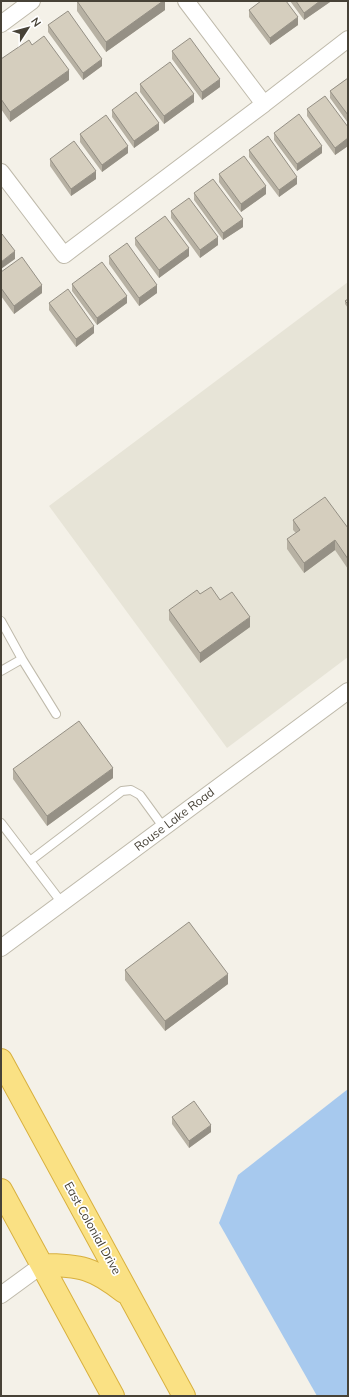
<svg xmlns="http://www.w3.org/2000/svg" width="349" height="1397" viewBox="0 0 349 1397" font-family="Mulish,sans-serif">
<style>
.residential{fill:#e7e4d7}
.water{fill:#a7c9ee}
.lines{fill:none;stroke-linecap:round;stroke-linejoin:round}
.service-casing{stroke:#bfbaab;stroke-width:10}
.minor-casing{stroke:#bfbaab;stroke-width:18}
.trunk-casing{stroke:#d8b03e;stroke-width:24}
.service{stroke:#fff;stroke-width:8}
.minor{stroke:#fff;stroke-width:16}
.trunk{stroke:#fae184;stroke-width:22}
.wall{fill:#b7b1a3}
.shaded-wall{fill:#959085}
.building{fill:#d5cebe;stroke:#959085}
.labels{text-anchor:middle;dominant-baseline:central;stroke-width:3.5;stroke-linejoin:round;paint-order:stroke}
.street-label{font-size:12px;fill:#474237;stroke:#fff}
</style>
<rect width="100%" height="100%" fill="#f4f1e8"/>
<!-- residential -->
<path class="residential" d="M348,282V657L227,748L49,506Z"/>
<!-- water -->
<path class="water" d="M348,1089V1396H317L219,1223L238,1175Z"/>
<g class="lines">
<defs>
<path id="service" d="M1,621L22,659L1,671
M22,659L56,714
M1,823L62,903
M30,861L122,791L131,790L140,795L164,828"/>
<path id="minor" d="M1,24L32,1
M264,104L348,39
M1,172L64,255L264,104L186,1
M1,948L348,691
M1,1295L42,1265"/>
<path id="trunk" d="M1,1060L184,1396
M1,1190L113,1396
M42,1265C80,1265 94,1268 124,1292"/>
</defs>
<!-- service casing -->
<use href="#service" class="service-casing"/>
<!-- minor casing -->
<use href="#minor" class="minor-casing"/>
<!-- trunk casing -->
<use href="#trunk" class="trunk-casing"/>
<!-- service -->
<use href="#service" class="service"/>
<!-- minor -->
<use href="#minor" class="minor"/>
<!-- trunk -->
<use href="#trunk" class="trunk"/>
</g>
<!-- wall -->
<path class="wall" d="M77,1H165V10L106,52L77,11Z
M290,1H330V2L304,20Z
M249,10L298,25L270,45L249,17Z
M48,25L102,66L83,80L48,32Z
M32,45L69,80L10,122L1,109V59Z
M172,51L220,87L202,100L172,59Z
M348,78V123L330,98V91Z
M140,84L194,102L164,124L140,92Z
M307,109L348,127V146L335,155L307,116Z
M112,110L159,130L134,148L112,117Z
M274,133L322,153L297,171L274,140Z
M80,134L128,153L102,172L80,142Z
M249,150L297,184L279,197L249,157Z
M50,159L96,179L71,196L50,166Z
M219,174L266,194L241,212L219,182Z
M194,193L243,227L223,240L194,200Z
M171,211L218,245L200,258L171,218Z
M135,238L189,256L159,278L135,245Z
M109,256L157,293L139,306L109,264Z
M1,272L42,293L14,314L1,296Z
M72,284L127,303L97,325L72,291Z
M348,299V308L345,304V301Z
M49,303L94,333L76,347L49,310Z
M293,520L348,528V569L335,550L304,573L287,549V539L296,533L293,530Z
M200,594L220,600L250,627L200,663L169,620V610Z
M13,769L113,778L47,826L13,779Z
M125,970L228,984L165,1031L125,980Z
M172,1117L211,1132L189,1148L172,1124Z"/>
<!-- shaded-wall -->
<path class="shaded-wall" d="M163,1H165V10L106,52V42Z
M320,1H330V2L304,20V13Z
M298,17V25L270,45V38Z
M102,59V66L83,80V73Z
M69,70V80L10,122V112Z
M220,79V87L202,100V92Z
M194,94V102L164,124V116Z
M159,123V130L134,148V141Z
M348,138V146L335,155V148Z
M128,146V153L102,172V165Z
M322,146V153L297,171V164Z
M96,171V179L71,196V189Z
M297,177V184L279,197V190Z
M266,186V194L241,212V204Z
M243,219V227L223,240V233Z
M218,237V245L200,258V250Z
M189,248V256L159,278V270Z
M15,251V259L1,269V262Z
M42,285V293L14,314V306Z
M157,285V293L139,306V298Z
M127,296V303L97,325V318Z
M94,326V333L76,347V339Z
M335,540V550L304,573V563Z
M250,617V627L200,663V653Z
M113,768V778L47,826V816Z
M228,974V984L165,1031V1021Z
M211,1125V1132L189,1148V1141Z"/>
<!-- building -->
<path class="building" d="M77,1H163L106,42Z
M261,1H286L298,17L270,38L249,10Z
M296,1H320L304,13Z
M68,11L102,59L83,73L48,25Z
M44,36L69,70L10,112L1,99V59L29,40L32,45Z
M190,38L220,79L202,92L172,51Z
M170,62L194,94L164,116L140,84Z
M348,78V115L330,91Z
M136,92L159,123L134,141L112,110Z
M325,96L348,127V138L335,148L307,109Z
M299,114L322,146L297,164L274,133Z
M106,115L128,146L102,165L80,134Z
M268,136L297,177L279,190L249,150Z
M74,141L96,171L71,189L50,159Z
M244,156L266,186L241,204L219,174Z
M213,179L243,219L223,233L194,193Z
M189,198L218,237L200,250L171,211Z
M165,216L189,248L159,270L135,238Z
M2,234L15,251L1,262V235Z
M127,243L157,285L139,298L109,256Z
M22,257L42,285L14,306L1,288V272Z
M102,262L127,296L97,318L72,284Z
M68,289L94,326L76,339L49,303Z
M348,299V304L345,301Z
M325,497L348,528V559L335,540L304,563L287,539L300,530L293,520Z
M211,587L220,600L232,592L250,617L200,653L169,610L197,590L200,594Z
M79,721L113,768L47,816L13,769Z
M189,922L228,974L165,1021L125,970Z
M194,1101L211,1125L189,1141L172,1117Z"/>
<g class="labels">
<!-- street labels -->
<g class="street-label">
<text transform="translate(174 819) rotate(-37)">Rouse Lake Road</text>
<text transform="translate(93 1228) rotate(61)">East Colonial Drive</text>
</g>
</g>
<!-- border -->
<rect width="349" height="1397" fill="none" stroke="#474237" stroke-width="4"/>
<!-- north arrow -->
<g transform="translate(28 28) rotate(54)" stroke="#ffffff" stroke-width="3" paint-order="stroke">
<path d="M0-3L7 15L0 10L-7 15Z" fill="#474237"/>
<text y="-6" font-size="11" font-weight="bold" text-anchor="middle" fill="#474237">N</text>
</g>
</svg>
